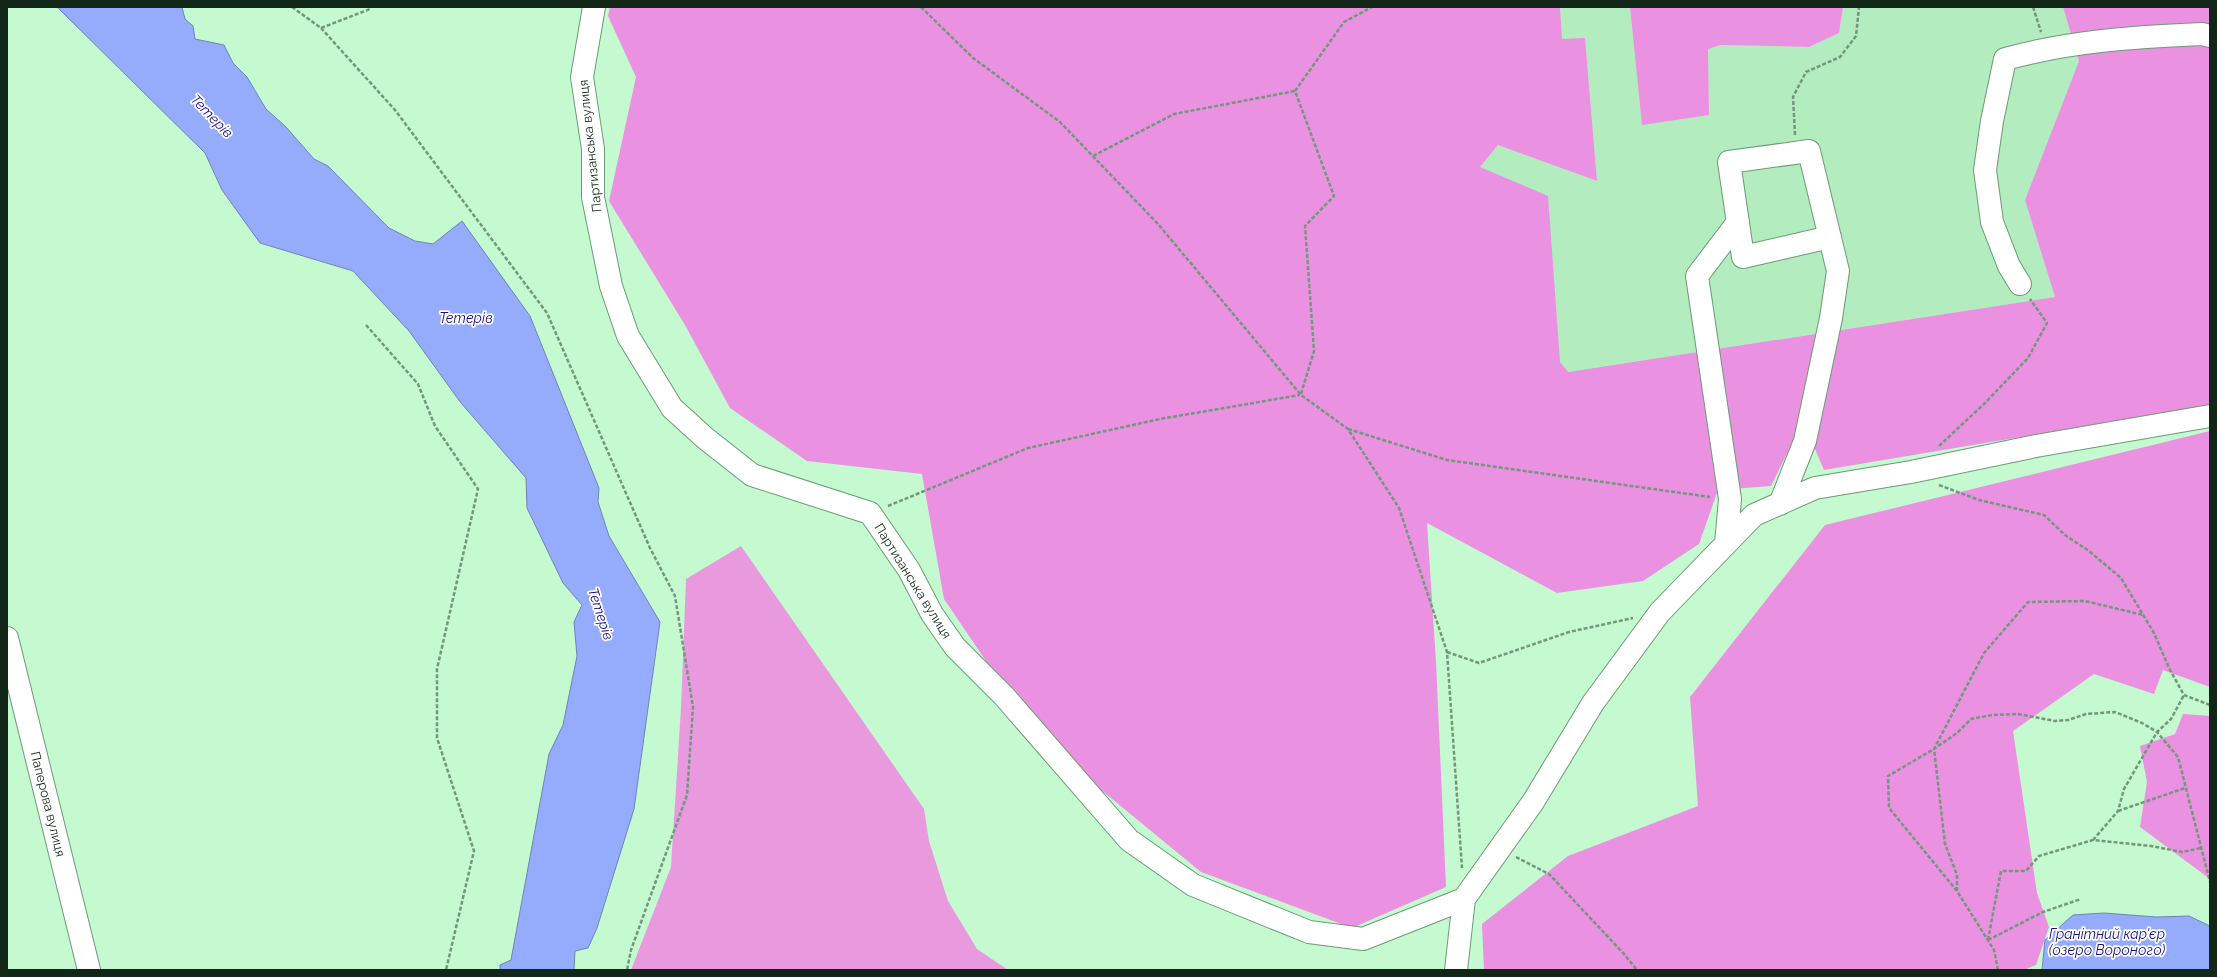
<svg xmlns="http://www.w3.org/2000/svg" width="2217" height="977" viewBox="0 0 2217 977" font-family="Raleway,sans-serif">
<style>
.built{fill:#b2ecbf}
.green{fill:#e99adf}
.forest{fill:#eb91e1}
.water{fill:#95acfc;stroke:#6e84b8}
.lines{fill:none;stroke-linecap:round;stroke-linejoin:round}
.minor-casing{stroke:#6b9b76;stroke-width:24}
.path{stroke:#72977b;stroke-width:2.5;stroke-dasharray:4 2;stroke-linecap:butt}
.minor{stroke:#fff;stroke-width:22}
.labels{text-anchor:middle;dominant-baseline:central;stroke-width:3.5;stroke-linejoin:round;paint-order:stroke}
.street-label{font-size:13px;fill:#122618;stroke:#fff}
.water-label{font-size:14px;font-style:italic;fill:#170c82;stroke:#fff}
</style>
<rect width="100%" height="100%" fill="#c5f9d0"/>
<!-- built -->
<path class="built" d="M1560,7H1630L1642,124L1709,115L1708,49L1721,45L1809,47L1839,33L1843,7H2063L2079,61L2025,200L2055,297L1567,372L1560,362L1480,167L1498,145L1597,181L1585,39H1562Z"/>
<!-- green -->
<path class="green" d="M741,546L924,809L929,841L948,901L977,949L1008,970H631L671,867L681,708L686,579Z"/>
<!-- forest -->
<path class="forest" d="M610,7H1560L1562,39L1585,38L1597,181L1498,145L1480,167L1548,196L1560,362L1568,372L2055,297L2025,200L2079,61L2063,7H2210V405L1824,470L1803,421L1771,486L1718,490L1699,544L1643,581L1557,593L1427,523L1436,662L1446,887L1352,928L1201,872L1089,780L988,664L944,599L922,474L807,461L730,408L685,325L609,201L636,77L608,16Z
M1630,7H1843L1839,33L1809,47L1721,45L1708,49L1709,115L1642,125Z
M2210,431V687L2163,670L2154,694L2094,674L2013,731L2037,893L2049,927L2036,965L2024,970H1484L1482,924L1568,856L1698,806L1690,697L1825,525Z
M2183,714L2210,716V879L2140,827L2147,782L2140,746L2175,734Z"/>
<!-- water -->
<path class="water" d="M57,7H182L185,19L193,26L195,39L224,45L233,63L247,77L266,109L286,127L314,159L328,166L389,228L415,241L433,244L462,221L530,316L599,488L598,502L609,536L660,622L634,809L597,928L588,948L575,951L574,970H500V965L511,960L549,754L563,725L577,656L574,622L582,605L563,583L527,508L526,478L461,403L409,331L353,271L260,243L222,190L205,153Z
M2104,913L2156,917L2189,916L2210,926V970H2042L2045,940L2073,915Z"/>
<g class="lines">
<defs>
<path id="minor" d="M594,7L582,77L593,149V197L611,286L628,336L672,408L705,438L752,475L870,513L909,570L932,614L955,647L1004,696L1129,840L1193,885L1309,932L1363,939L1464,899
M2020,284L2009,266L1992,222L1985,170L1992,121L2005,59C2071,41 2133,37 2202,34L2210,36
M1780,504L1805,441L1831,318L1838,271L1809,151L1729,162L1743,257L1830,237
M1726,544L1730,499L1697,276L1738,222
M7,638L89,970
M1456,970L1464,899L1533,802L1593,703L1660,612L1754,515L1815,488L1911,472L2036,446L2210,416"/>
</defs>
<!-- minor casing -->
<use href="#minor" class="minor-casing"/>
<!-- path -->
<path class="path" d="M292,7L321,28L370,9
M921,7L973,58L1060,122L1158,224L1301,395L1348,429L1399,508L1447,652L1462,868
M2033,7L2041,32
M321,28L395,110L547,313L650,548L675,596L693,707L687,795L631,950L627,970
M1795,135L1793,97L1806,72L1840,57L1856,36L1859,7
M1093,156L1174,114L1295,91
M366,325L418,384L435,426L478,489L437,669V738L474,851L446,970
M1301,394L1314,351L1305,226L1334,196L1295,91L1344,22L1372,7
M1348,429L1447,460L1710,497
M1939,446L1985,403L2028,358L2047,323L2030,299
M1939,485L1979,500L2044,515L2065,535L2089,551L2121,578L2154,633L2169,668L2184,695L2210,705
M888,506L1028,448L1160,419L1300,395
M1447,652L1479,663L1569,632L1633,618
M2118,811L2185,788
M2093,840L2118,811L2124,789L2157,732L2171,719L2184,695
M1516,857L1549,874L1624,954L1637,970
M1957,891L1889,808L1888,776L1934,749L1984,653L2028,602L2085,601L2143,615
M1988,940L2001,871H2026L2039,856L2093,840L2151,846L2182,852L2201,848
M1988,940L2043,912L2081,899
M1998,970L1994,950L1957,891V875L1945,844L1934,749L1957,733L1971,719L1992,715L2018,714L2055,721L2068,720L2086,714L2115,712L2142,723L2157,732L2178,757L2210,882"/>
<!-- minor -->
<use href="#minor" class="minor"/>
</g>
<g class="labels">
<!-- street labels -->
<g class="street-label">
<text transform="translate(590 146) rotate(-96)">Партизанська вулиця</text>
<text transform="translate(913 581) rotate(58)">Партизанська вулиця</text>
<text transform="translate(48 804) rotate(76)">Паперова вулиця</text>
</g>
<!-- water labels -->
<g class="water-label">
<text transform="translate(212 116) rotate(46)">Тетерів</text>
<text x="466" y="318">Тетерів</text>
<text transform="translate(601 614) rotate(72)">Тетерів</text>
<text x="2107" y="934">Гранітний кар'єр<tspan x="2107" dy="16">(озеро Вороного)</tspan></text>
</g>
</g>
<!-- border -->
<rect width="2217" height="977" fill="none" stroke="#122618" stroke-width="16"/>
</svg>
